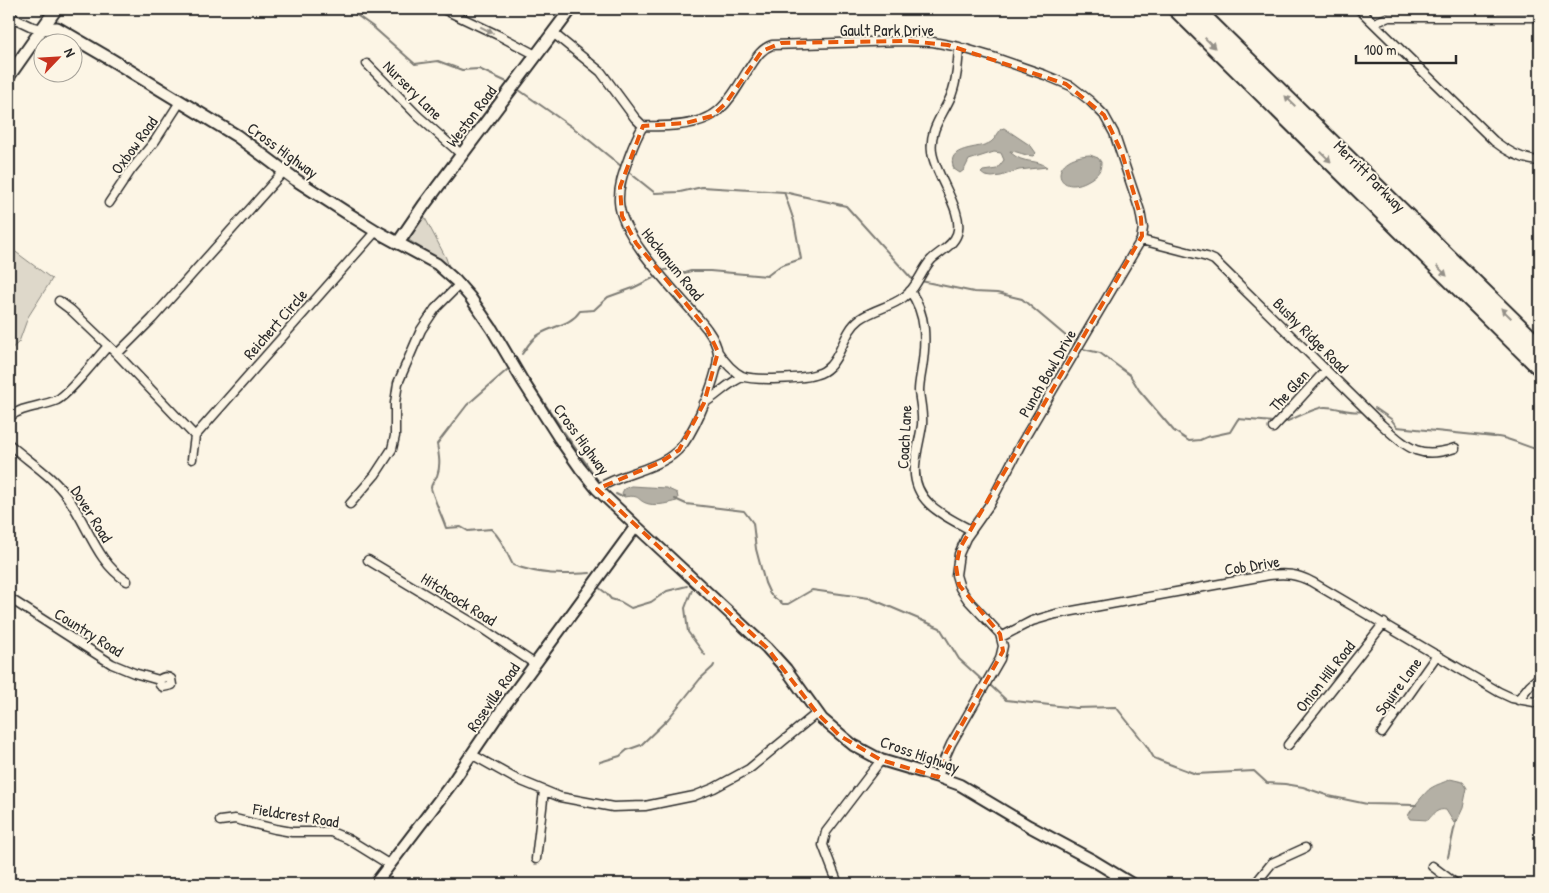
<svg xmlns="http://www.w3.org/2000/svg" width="1549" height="893" viewBox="0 0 1549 893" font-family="'Patrick Hand',sans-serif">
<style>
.green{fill:#ded8ca;stroke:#84827a}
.water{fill:#b4b0a5;stroke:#7d7b74}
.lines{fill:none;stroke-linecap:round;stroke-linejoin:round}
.stream{stroke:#7d7b74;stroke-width:2}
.minor-casing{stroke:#2b2b2b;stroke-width:11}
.tertiary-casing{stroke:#2b2b2b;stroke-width:14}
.secondary-casing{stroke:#2b2b2b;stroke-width:15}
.motorway-casing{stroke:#2b2b2b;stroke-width:19}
.minor{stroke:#fcf5e5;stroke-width:8}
.tertiary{stroke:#fcf5e5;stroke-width:10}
.secondary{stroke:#fcf5e5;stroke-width:11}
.motorway{stroke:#fcf5e5;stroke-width:15}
.oneway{fill:#949088}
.marked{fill:none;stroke:#e8590c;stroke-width:4;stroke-dasharray:10 6;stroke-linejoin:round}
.labels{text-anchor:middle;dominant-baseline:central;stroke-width:4;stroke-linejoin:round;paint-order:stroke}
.street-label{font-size:16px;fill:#2b2b2b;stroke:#fcf5e5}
</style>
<rect width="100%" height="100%" fill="#fcf5e5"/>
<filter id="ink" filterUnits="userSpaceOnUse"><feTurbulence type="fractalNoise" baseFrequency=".02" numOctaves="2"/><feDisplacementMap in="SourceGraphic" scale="10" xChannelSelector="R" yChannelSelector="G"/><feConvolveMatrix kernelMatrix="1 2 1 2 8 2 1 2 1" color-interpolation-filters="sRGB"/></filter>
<g filter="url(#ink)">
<!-- green -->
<path class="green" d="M424,216L446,258L449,267L440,260L409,240Z
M9,247L52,279L28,317L19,342L9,351Z"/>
<!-- water -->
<path class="water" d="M1004,128L1031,146L1036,153L1033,156C1025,156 1018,151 1010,151L1011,153C1025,165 1035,158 1047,167L1019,170L1001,176L992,177L985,176L981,173L983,171L997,169L1004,160L1001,153L994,152L969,160L964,170L960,173L954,169C944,145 980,150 991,142C995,139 998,133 1001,129Z
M1090,155L1098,158L1101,162C1101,170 1099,173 1092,178C1056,202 1044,157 1090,155Z
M631,486L666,488L677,493L678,498L677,501C668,503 659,506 649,504C636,501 642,494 624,497L622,493L624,489Z
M1450,779L1463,782L1467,788L1463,808L1457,821L1454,823L1446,810C1438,808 1433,814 1428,820L1410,819L1408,816C1409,812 1427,790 1431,788C1437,784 1444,783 1450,779Z"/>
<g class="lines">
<!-- stream -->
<path class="stream" d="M348,9L372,26L415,64L438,61L462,70L479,69L509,83
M519,90L579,132L621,166
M630,173L655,193L680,192L702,187L784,192L846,206L911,278L917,280
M665,270L670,269L684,273L691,271H710L767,276L780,266L801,259L794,221L784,192
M921,281L974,292L997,293L1022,299L1074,343
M1083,349L1100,353L1130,375L1139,390L1174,431L1189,441L1200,440L1207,437L1230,432L1238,419L1274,422
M522,354C527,347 532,338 540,334C554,325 570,326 580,311L594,310L608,297L633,288L655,277
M507,370L467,405L437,444C439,456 441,465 437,476C435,479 432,483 431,487C430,490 444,521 446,528L461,527L468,531L491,529C502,539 506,552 513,565C541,575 560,575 590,573
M529,380L560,426
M1375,408L1391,419L1397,427L1494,437C1503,435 1528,448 1540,450
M1281,424C1291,420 1316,407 1325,407C1339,407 1351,414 1364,411
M564,432L593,473
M616,494L620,496L624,495
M675,499L686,504L744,511L753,523L756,549L765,583L770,594L776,599L783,604H788L812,590L869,598L940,628L959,659L982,680
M598,587L606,593L611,599L621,602L631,608L651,602L667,591L687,586
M692,590L685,608L688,632L705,655
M991,686L1006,700L1076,708L1116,707L1146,745L1154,758L1161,761L1196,774L1254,771L1267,783L1285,784L1303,787L1329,796L1367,804L1416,805
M600,762L620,756L627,750L641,745L668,719L700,679L713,667L714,665
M1448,857L1456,820"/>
<defs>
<path id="minor" d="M443,9L500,36L536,55
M1359,9L1494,141C1508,152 1522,160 1540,161
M9,16L30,26L42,29
M1374,23L1389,17H1540
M553,33L601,72L635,118L643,126C637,136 633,146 629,157C624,171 618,186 619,202C621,240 683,298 707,329C712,336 717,345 718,353C719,374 697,425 684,443C680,449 674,454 668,458C646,472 620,474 597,489
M367,64L418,116L462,155
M643,126C665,127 701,126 718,111C731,100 739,84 748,70C755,60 760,49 772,45L901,41L933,42L959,47L993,57L1045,75L1071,86L1090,101L1104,115L1114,133L1140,211L1143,228L1141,240L1021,444L990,504L966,538L959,554L956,575L960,588L968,600L1000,634L1003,646L1000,659L951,744L943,762L938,777
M109,203L131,170L155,141L180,102
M1141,240L1207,257L1214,260L1382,425C1408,448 1419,460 1455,448
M910,291C927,315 926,341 922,368C921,375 919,383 919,391C920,402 923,413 922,425C920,439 916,452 915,466C912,502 944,516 971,530
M59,301L71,310L117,354L195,436
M718,352C724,361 732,371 742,376C753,381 805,379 817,374C822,373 826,370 830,366C843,352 844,331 860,319C874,309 891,307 904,297C917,288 921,271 931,260C939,252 953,246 957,234C965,212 935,176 932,152C929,129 943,115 951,96C957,80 958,63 959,47
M117,354L152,319L284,171
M704,403C717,396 730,381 743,377
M9,417C23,406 41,407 57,400C69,394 97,358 108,346
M1273,428L1326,370
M9,444C28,461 53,476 68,498C88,525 97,563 127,581
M192,459L195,436L376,231
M350,504L375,475L392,449L395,436V403L398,383L421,330L435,309L460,284
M368,560L483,629L535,664
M9,598L112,664L134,673L159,680C163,677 167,676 171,679L172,685L163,687L160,685L159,680
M1001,637L1032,621L1056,614L1269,575C1286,573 1297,574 1312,582L1499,692L1512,698L1540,703
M1518,700L1530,685L1540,676
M1382,733L1437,655
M1288,745L1384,623
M471,754L514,778L560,797L613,807L645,806L694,796L714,788L749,769L817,713
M220,821L235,819L275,829L292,832H331L348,839L390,865
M536,859L544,791
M1432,866L1456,884
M838,884L823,845L826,832L881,760
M1110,884L1116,875
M1255,884L1272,863L1305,848"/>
<path id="tertiary" d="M398,243L437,264L456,281L470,297L492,329L522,380L559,438L580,468L597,489L636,526L767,648L786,669L822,719L853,745L881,760L938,777L960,785L1029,826L1094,861L1132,884
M375,884L452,783L505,705L636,526"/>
<path id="secondary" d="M42,29L57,28L112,60L237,136L296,180L347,213L376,231L398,243L424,205L571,9
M9,76L56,9"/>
<path id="motorway" d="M1176,9L1540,368
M1196,9L1540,347"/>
</defs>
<!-- minor casing -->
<use href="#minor" class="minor-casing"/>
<!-- tertiary casing -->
<use href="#tertiary" class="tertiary-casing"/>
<!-- secondary casing -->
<use href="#secondary" class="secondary-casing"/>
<!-- motorway casing -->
<use href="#motorway" class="motorway-casing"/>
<!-- minor -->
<use href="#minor" class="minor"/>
<!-- tertiary -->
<use href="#tertiary" class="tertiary"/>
<!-- secondary -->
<use href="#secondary" class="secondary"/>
<!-- motorway -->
<use href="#motorway" class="motorway"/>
</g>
<!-- one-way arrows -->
<defs><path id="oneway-solid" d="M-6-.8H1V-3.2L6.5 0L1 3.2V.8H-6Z" transform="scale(1.25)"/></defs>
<g class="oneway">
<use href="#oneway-solid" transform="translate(487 30) rotate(26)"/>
<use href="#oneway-solid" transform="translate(1210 43) rotate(45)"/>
<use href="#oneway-solid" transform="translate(1290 101) rotate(-135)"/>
<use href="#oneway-solid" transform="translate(1326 157) rotate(45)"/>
<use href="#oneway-solid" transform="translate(1442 271) rotate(45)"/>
<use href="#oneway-solid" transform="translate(1506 313) rotate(-135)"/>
</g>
</g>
<!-- marked area -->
<path class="marked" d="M909,41L948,45L1066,84L1104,115L1122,153L1141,218L1142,236L960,548L956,566L959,585L1000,634L1003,651L946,753L938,777L881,760L840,736L817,713L767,648L597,489L661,462L679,450L704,403L718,352L707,329L636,243L622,216L620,187L643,126L686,123L712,116L726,103L762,51L781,43Z"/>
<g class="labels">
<!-- street labels -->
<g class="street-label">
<text x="887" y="30">Gault Park Drive</text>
<text transform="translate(413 90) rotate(45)">Nursery Lane</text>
<text transform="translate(471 116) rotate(-53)">Weston Road</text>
<text transform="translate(134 145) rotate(-54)">Oxbow Road</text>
<text transform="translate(283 150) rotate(36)">Cross Highway</text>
<text transform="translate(1370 176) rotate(45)">Merritt Parkway</text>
<text transform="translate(673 264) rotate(51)">Hockanum Road</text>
<text transform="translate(275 324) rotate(-49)">Reichert Circle</text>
<text transform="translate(1311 335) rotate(45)">Bushy Ridge Road</text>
<text transform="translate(1047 373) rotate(-60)">Punch Bowl Drive</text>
<text transform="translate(1289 390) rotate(-48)">The Glen</text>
<text transform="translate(904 437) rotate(-87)">Coach Lane</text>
<text transform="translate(582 439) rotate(54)">Cross Highway</text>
<text transform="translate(92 514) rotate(58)">Dover Road</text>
<text transform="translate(1252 565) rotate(-9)">Cob Drive</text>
<text transform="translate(459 599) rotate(32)">Hitchcock Road</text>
<text transform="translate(89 632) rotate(32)">Country Road</text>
<text transform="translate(1325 676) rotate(-52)">Onion Hill Road</text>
<text transform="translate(1398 686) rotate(-54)">Squire Lane</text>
<text transform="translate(493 697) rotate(-55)">Roseville Road</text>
<text transform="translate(920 754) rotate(19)">Cross Highway</text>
<text transform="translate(296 815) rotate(9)">Fieldcrest Road</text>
</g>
</g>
<!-- margin -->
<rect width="1549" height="893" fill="none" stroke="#fcf5e5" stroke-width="30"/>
<rect x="15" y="15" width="1519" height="863" fill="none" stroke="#2b2b2b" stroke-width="2" filter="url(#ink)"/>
<!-- north arrow -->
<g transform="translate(58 58) rotate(65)"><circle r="24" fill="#fcf5e5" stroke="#a8a49b"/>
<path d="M0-4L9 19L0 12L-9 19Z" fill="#c8321e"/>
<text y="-8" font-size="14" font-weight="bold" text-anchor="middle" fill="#2b2b2b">N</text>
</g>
<!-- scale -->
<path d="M1356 55v8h100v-8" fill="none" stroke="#2b2b2b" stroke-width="2.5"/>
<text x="1364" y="55" font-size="15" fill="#2b2b2b" stroke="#fcf5e5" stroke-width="4" paint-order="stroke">100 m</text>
</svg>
